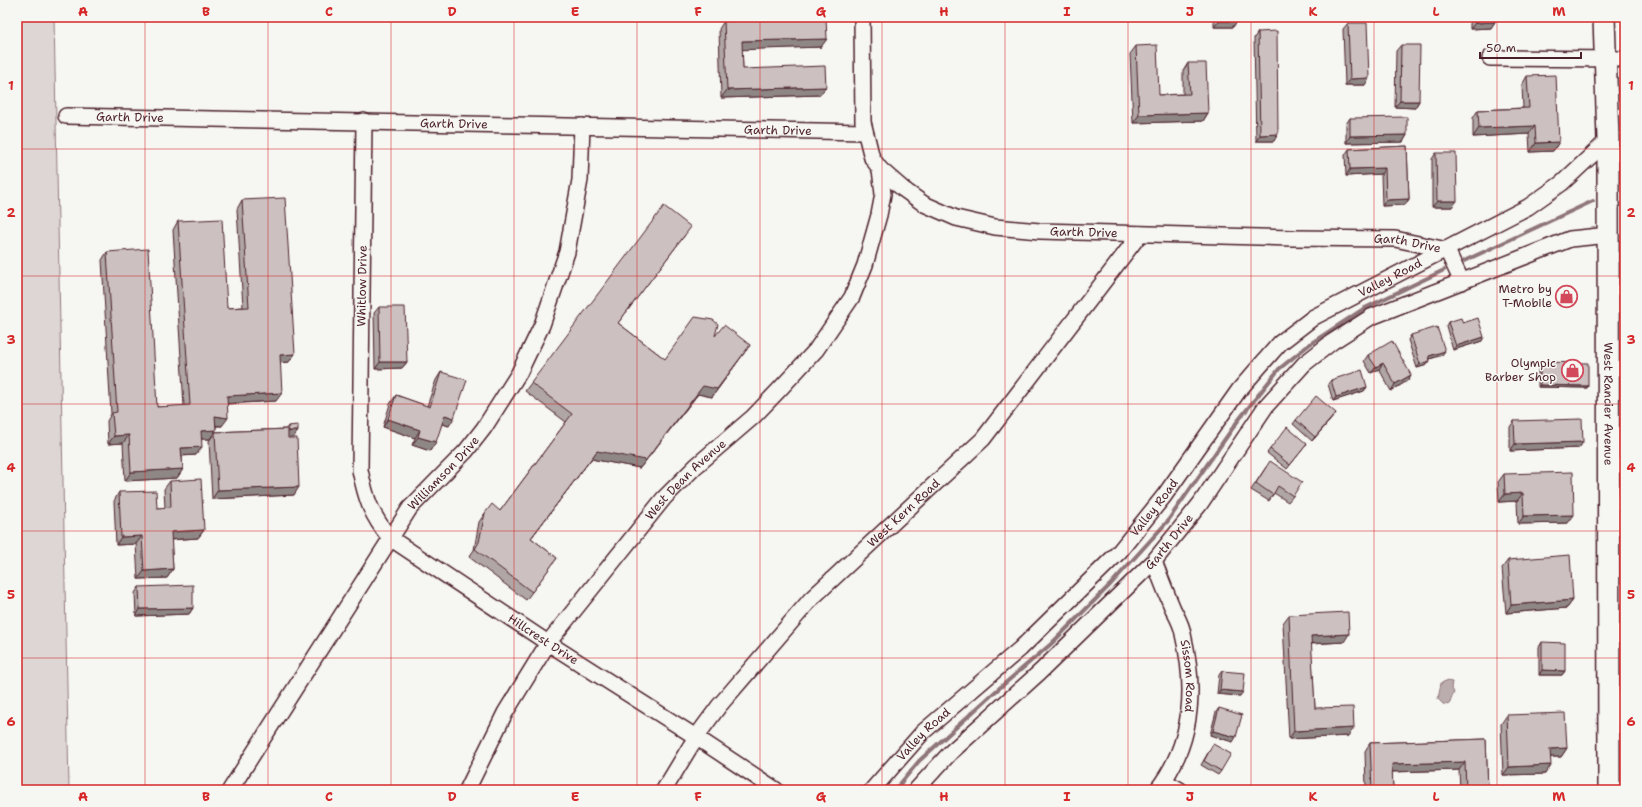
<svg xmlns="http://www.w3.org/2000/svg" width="1642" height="807" viewBox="0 0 1642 807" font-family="'Shantell Sans',sans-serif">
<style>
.green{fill:#ddd6d5;stroke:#947a80}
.water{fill:#bbadae;stroke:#8e747a}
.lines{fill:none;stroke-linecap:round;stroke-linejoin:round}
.stream{stroke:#8e747a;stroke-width:4}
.street-casing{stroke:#4a1f2b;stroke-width:18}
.secondary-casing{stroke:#4a1f2b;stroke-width:24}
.street{stroke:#f6f6f2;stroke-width:15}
.secondary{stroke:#f6f6f2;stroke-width:21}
.wall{fill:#afa6a5;stroke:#4a1f2b}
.shaded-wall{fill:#8f8786;stroke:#4a1f2b}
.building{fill:#ccc1c0;stroke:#4a1f2b}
.grid{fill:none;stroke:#d62828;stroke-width:1;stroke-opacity:0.55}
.labels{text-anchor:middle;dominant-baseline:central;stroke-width:3;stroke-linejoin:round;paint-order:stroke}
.street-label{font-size:12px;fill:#4a1f2b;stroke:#f6f6f2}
.poi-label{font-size:12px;fill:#4a1f2b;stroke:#f6f6f2;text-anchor:end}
.neatline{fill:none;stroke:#d62828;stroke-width:1.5}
.grid-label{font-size:13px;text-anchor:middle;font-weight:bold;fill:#d62828}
</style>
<rect width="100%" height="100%" fill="#f6f6f2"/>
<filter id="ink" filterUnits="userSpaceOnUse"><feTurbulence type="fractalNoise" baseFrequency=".025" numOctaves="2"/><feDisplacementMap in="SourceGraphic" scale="8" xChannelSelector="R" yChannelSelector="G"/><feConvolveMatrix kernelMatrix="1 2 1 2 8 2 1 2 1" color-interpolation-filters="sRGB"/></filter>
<g filter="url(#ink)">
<!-- green -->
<path class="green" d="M17,17H54L69,790H17Z"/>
<!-- water -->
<path class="water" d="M1446,681L1452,682L1451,688L1454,692L1449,705L1443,704L1438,699L1441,683Z"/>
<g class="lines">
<!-- stream -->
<path class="stream" d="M1464,261L1593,201
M895,790L919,761L996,691L1051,644L1110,585L1167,522L1237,422L1279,369L1310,344L1365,308L1444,270"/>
<defs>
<g id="street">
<path id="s1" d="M862,17L863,122L872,158L880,169L903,189L924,204L956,218L995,227L1040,231L1292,238L1395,239L1447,250L1462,282"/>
<path d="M1490,58L1625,59"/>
<path id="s2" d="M66,116L864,132"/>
<path id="s3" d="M364,121L360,470C366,499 371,515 390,538L548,643L696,737L776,790"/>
<path d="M1609,465H1625"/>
<path id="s4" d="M1154,561C1160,577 1166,593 1173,609C1177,617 1182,625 1183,634C1196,689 1193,744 1157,790"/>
<path d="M1164,781L1180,790"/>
<path id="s5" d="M230,790L410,508L466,451L484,428L519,373L542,325L567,252L580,180L582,126"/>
<path id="s6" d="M467,790L505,713L548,643L664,498L696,466L753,417L778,391L816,350L852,297L865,265L879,215L883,194L880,169"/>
<path id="s7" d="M664,790L696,737L719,706L811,599L983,439L1140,234"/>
<path id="s8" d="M872,790L923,732L1020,649L1119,552L1164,496L1239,390L1280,343L1314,317L1528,207L1562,183L1608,140"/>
<path id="s9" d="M916,790L950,753L1041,671L1154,561L1200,504L1266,406L1304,364L1332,342L1371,317L1570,239L1609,235"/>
</g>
<g id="secondary">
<path id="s10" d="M1604,17L1608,140L1609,790"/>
</g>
</defs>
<!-- street casing -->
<use href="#street" class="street-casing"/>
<!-- secondary casing -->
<use href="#secondary" class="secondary-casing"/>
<!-- street -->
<use href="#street" class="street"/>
<!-- secondary -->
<use href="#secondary" class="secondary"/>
</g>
<!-- wall -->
<path class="wall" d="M1214,17H1237V21L1233,27H1214Z
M1470,17H1495L1491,28L1470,29Z
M724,21L821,47L742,49L743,69L820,95L721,98L719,29Z
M1348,23L1365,85H1345L1343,29Z
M1258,32L1274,141H1256L1254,38Z
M1401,45L1419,101L1415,108L1395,107L1396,51Z
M1136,46L1159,95L1183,94V71L1188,63L1208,113L1203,121L1133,123L1130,54Z
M1527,76L1559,142L1553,151L1530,152L1529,134L1473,137V118L1478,110L1523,108L1522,85Z
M1350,118L1407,135L1403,142L1346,143V124Z
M1407,146L1409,199L1405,205L1382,206L1381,174L1346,176L1345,155L1349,149Z
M1436,153L1452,207H1432V159Z
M242,200L289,362L280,363L276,401L227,404L222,426H216V430L210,439H201L196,455L182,456L183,469L177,478L125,481L123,443L108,444L107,421L111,414L102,260L107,252L157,407L184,406L173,230L178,221L227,308L243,307L237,209Z
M685,235L618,323L665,359L715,336L750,345L712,397L698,394L640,468L591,459L531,538L557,558L526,600L469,557L474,550L479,522L485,513L500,511L566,422L525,391L531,383Z
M379,307L407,362L402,368L375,369L374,313Z
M1448,322L1463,323L1482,341L1453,350L1446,326Z
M1411,335L1442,355L1430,359L1427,365L1417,368L1408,340Z
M1368,355L1411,375L1407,381L1391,391L1379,369L1371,373L1364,361Z
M1540,362L1588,386L1587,388L1538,387V364Z
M441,372L449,426L442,424L430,451L412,445L415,438L383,427L390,404L396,395L427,406L436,380Z
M1331,380L1367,387L1364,391L1333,401L1328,384Z
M1333,417L1312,441L1293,424L1296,420Z
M1514,421L1583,442L1579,448L1510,451V427Z
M288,426L298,431L293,438L294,495L212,499L209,441L215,432L286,429Z
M1307,444L1287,469L1267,453L1270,449Z
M1266,467L1293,496L1288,502L1274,493L1269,501L1251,490Z
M1504,474L1568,523L1518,524L1517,501L1499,502L1498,482Z
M170,481L204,530L198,538L171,540L173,569L167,578L138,579L136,544L116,545L114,501L119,492L157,508H165L164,489Z
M1508,560L1573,600L1567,608L1506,613L1502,568Z
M139,587L193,608L189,614L136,616L135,593Z
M1289,615L1344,642L1311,644L1315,708L1348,736L1289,739L1283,623Z
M1542,642L1565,671L1562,675H1539V647Z
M1222,671L1240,696L1217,694L1219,675Z
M1219,708L1233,742L1210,735L1216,712Z
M1507,715L1567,748L1561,757H1551L1545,774L1503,775L1501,724Z
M1486,739L1488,790H1460L1459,770L1392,772L1393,790H1366L1365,751L1370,743Z
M1213,744L1221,771L1218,775L1201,765Z"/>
<!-- shaded-wall -->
<path class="shaded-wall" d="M1426,17H1464L1424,19Z
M1219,21H1237L1233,27H1214Z
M1495,22L1491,28L1470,29L1475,23Z
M827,39L821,47L736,50L742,41Z
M1369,78L1365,85H1345L1350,79Z
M826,87L820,95L721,98L727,90Z
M1400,101H1419L1415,108L1395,107Z
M1208,113L1203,121L1133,123L1139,115Z
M1535,126L1529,134L1473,137L1479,128Z
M1278,134L1274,141H1256L1260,135Z
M1407,135L1403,142L1346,143L1350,136Z
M1559,142L1553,151L1530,152L1536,143Z
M1385,168L1381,174L1346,176L1350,169Z
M1409,199L1405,205L1382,206L1386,200Z
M1437,201H1457L1452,207H1432Z
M1484,337L1482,341L1453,350L1456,346Z
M750,345L712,397L698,394L640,468L591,459L525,546L597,451L703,386Z
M1445,351L1442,355L1426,360L1429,356Z
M295,354L289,362L274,363L280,355Z
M1430,361L1427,365L1417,368L1420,364Z
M380,362H407L402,368L375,369Z
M1383,363L1379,369L1371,373L1376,367Z
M1411,375L1407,381L1391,391L1395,384Z
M1540,385L1588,386L1587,388L1538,387Z
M1367,387L1364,391L1333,401L1336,397Z
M282,393L276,401L221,404L227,396Z
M1336,413L1333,417L1312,441L1315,437Z
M445,415L454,418L449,426L439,423Z
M215,416L228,418L222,426L209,425Z
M388,419L420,430L415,438L383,427Z
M216,430L210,439H195L201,431Z
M289,431H298L292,439H283Z
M129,435L123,443L108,444L114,436Z
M418,437L436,442L430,451L412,445Z
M1583,442L1579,448L1510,451L1515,444Z
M202,447L196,455L175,456L181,448Z
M183,469L177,478L125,481L131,472Z
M299,487L294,495L212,499L218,490Z
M1523,493L1517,501L1499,502L1505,494Z
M1574,515L1568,523L1518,524L1524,516Z
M204,530L198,538L165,540L171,532Z
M142,536L136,544L116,545L121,537Z
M173,569L167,578L138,579L144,571Z
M1573,600L1567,608L1506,613L1511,605Z
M193,608L189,614L136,616L140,609Z
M1349,634L1344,642L1305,644L1311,636Z
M1542,670L1565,671L1562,675H1539Z
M1220,690L1243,692L1240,696L1217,694Z
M1354,728L1348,736L1289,739L1294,731Z
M1213,731L1236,737L1233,742L1210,735Z
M1567,748L1561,757H1545L1550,749Z
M1465,762L1459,770L1386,772L1392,764Z
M1551,765L1545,774L1503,775L1509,767Z"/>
<!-- building -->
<path class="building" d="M1219,17H1237V21H1219Z
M1475,17H1495V22L1475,23Z
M826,18L827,39L742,41L743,69L825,66L826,87L727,90L724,21Z
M1348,23H1367L1369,78L1350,79Z
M1277,31L1278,134L1260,135L1258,32Z
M1157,45L1159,95L1190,94L1188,63H1206L1208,113L1139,115L1136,46Z
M1401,45H1420L1419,101H1400Z
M1556,75L1559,142L1536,143L1535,126L1479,128L1478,110L1529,108L1527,76Z
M1407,117V135L1350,136V118Z
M1407,146L1409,199L1386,200L1385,168L1350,169L1349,149Z
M1436,153H1456L1457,201H1437Z
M285,198L295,354L280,355L282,393L227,396L228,418L215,416L216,430L201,431L202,447L181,448L183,469L131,472L129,435L114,436L112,413L117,412L107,252L148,249L157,407L190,405L178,221L222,219L227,308L249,307L242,200Z
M664,206L691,227L618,323L665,359L695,317L713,320L718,324L715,336L724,325L750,345L717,389L703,386L646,460L597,451L531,538L557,558L532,592L475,549L479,542L485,513L492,504L500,511L572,414L531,383Z
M379,307H405L407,362H380Z
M1461,318L1463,323L1478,318L1484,337L1456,346L1448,322Z
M1437,327L1445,351L1429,356L1430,361L1420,364L1411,335Z
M1392,341L1411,375L1395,384L1383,363L1376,367L1368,355Z
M1540,362L1588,363V386L1540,385Z
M1362,370L1367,387L1336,397L1331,380Z
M441,372L467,380L454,418L445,415L436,442L418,437L420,430L388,419L396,395L430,407Z
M1316,396L1336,413L1315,437L1296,420Z
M1582,419L1583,442L1515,444L1514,421Z
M298,425V431H289L288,426Z
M1287,427L1307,444L1290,465L1270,449Z
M288,429V438H297L299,487L218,490L215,432Z
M1270,461L1302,482L1293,496L1278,486L1273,495L1256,483Z
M1573,472L1574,515L1524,516L1523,493L1505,494L1504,474Z
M201,479L204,530L171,532L173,569L144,571L142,536L121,537L119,492L156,491L157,508L171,507L170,481Z
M1570,555L1573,600L1511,605L1508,560Z
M193,585V608L140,609L139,587Z
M1348,612L1349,634L1311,636L1315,708L1353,707L1354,728L1294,731L1289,615Z
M1542,642L1565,643V671L1542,670Z
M1222,671L1245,673L1243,692L1220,690Z
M1219,708L1242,715L1236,737L1213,731Z
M1565,713L1567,748L1550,749L1551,765L1509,767L1507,715Z
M1486,739L1488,790H1466L1465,762L1392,764L1393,790H1372L1370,743Z
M1213,744L1231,754L1221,771L1204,761Z"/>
</g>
<!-- grid -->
<path class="grid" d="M145,17V790M268,17V790M391,17V790M514,17V790M637,17V790M760,17V790M882,17V790M1005,17V790M1128,17V790M1251,17V790M1374,17V790M1497,17V790M17,149H1625M17,276H1625M17,404H1625M17,531H1625M17,658H1625"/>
<!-- icons -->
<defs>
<symbol id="shop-ring" viewBox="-11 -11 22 22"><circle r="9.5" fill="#f6f6f2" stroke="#d1495b" stroke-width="1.5"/><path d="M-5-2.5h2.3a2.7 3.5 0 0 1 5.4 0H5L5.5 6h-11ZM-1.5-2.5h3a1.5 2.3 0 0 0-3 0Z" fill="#d1495b"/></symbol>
</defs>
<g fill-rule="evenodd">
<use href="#shop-ring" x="1554" y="284" width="25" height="25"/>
<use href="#shop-ring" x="1560" y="358" width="25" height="25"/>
</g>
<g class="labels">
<!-- street labels -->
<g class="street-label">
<text stroke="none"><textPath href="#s2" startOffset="64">Garth Drive</textPath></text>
<text stroke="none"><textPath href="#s2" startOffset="388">Garth Drive</textPath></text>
<text stroke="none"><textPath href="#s2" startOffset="712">Garth Drive</textPath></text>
<text stroke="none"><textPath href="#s1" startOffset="376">Garth Drive</textPath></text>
<text stroke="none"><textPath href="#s1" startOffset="700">Garth Drive</textPath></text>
<text stroke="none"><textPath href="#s8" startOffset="736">Valley Road</textPath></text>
<text transform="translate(362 286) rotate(-89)">Whitlow Drive</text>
<text stroke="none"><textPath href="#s10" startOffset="387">West Rancier Avenue</textPath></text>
<text stroke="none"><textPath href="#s5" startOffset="383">Williamson Drive</textPath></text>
<text stroke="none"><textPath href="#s6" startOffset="382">West Dean Avenue</textPath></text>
<text stroke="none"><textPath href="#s8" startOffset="400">Valley Road</textPath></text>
<text stroke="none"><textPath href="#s7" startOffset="368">West Kern Road</textPath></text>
<text stroke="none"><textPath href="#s9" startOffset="355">Garth Drive</textPath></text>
<text stroke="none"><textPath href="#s3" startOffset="608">Hillcrest Drive</textPath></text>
<text stroke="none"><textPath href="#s4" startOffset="121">Sissom Road</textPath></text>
<text stroke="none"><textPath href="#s8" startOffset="76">Valley Road</textPath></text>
</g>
<!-- poi labels -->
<g class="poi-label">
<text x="1552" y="289">Metro by<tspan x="1552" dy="14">T-Mobile</tspan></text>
<text x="1556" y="363">Olympic<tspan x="1556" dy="14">Barber Shop</tspan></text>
</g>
</g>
<!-- margin -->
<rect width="1642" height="807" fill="none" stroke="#f6f6f2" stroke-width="44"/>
<!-- scale -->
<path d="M1480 52v6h101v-6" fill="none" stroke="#4a1f2b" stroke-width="2"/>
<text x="1486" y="52" font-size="12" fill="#4a1f2b" stroke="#f6f6f2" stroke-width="3" paint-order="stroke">50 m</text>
<rect x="22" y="22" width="1598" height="763" class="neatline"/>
<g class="grid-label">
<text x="83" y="16">A</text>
<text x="206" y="16">B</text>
<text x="329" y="16">C</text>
<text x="452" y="16">D</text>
<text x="575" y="16">E</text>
<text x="698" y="16">F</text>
<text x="821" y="16">G</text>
<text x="944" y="16">H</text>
<text x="1067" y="16">I</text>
<text x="1190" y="16">J</text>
<text x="1313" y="16">K</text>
<text x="1436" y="16">L</text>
<text x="1559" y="16">M</text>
<text x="11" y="90">1</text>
<text x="1631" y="90">1</text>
<text x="11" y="217">2</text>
<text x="1631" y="217">2</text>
<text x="11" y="344">3</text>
<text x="1631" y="344">3</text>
<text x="11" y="472">4</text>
<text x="1631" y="472">4</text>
<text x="11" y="599">5</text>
<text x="1631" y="599">5</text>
<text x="11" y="726">6</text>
<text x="1631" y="726">6</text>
<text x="83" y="801">A</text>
<text x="206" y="801">B</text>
<text x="329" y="801">C</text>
<text x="452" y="801">D</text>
<text x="575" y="801">E</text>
<text x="698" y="801">F</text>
<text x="821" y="801">G</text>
<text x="944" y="801">H</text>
<text x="1067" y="801">I</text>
<text x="1190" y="801">J</text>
<text x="1313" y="801">K</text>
<text x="1436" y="801">L</text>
<text x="1559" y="801">M</text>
</g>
</svg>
